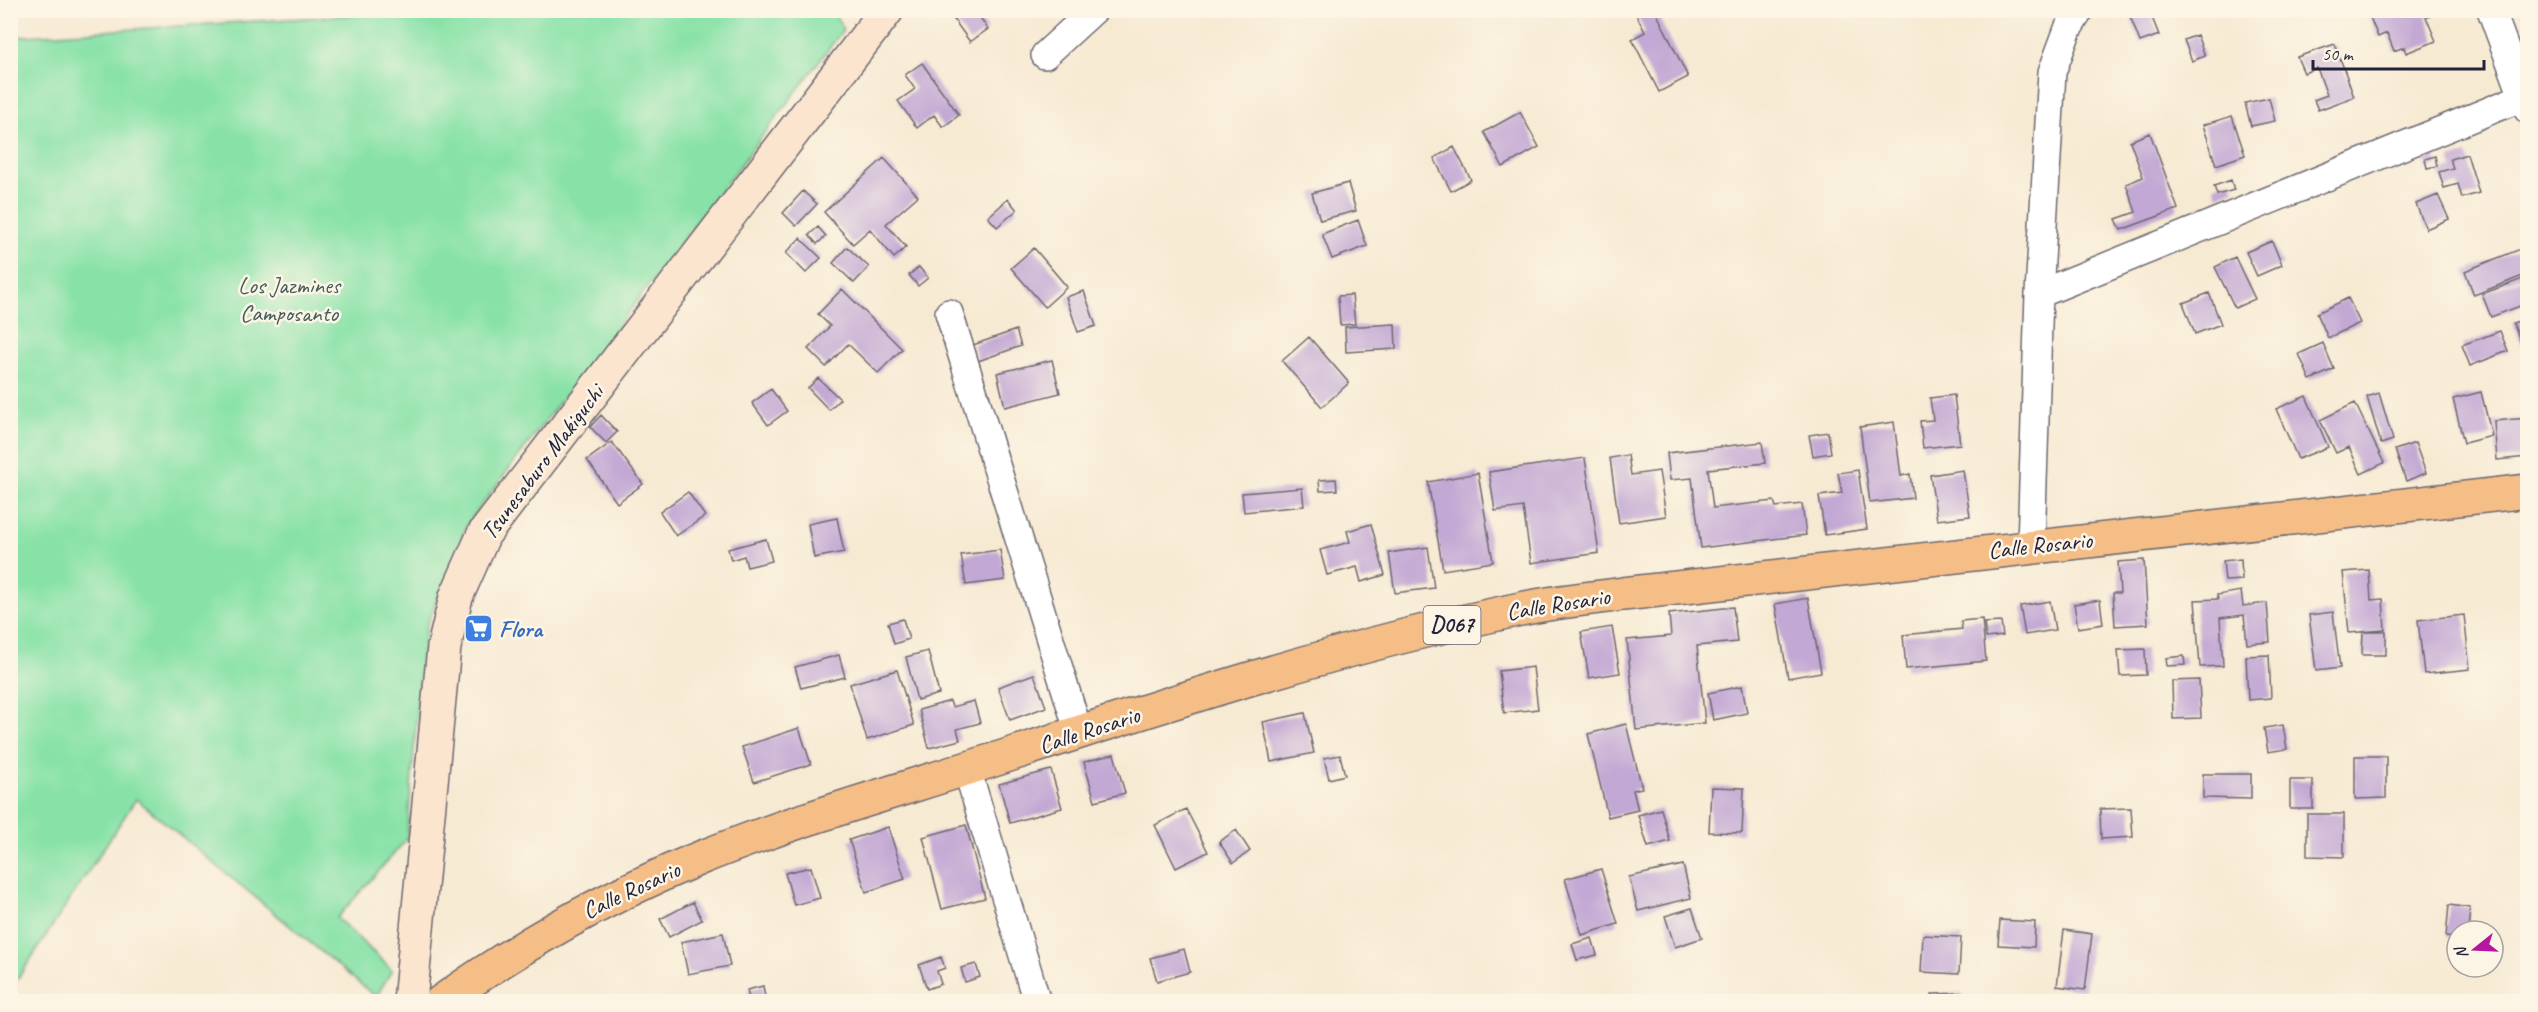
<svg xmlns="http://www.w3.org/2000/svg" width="2538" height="1012" viewBox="0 0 2538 1012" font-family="Caveat,sans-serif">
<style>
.green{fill:#88e2a7;stroke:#558271;stroke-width:1.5}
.building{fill:#c2a8d4}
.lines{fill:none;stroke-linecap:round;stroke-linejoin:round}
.street-casing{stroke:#6d6870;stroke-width:30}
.secondary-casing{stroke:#6d6870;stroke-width:36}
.primary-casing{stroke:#6d6870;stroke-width:36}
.street{stroke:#fff;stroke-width:27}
.secondary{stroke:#fbe5cf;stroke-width:33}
.primary{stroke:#f6be87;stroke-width:33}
.labels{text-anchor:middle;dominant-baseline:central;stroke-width:5;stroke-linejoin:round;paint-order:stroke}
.shield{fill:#fcf5e5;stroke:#63616e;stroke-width:1.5}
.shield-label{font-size:22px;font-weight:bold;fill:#22223b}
.park-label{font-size:24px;fill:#415c5b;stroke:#fcf5e5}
.street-label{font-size:24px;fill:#22223b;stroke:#fcf5e5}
.shop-label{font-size:24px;font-weight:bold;fill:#366cbe;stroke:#fcf5e5;text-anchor:start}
</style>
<rect width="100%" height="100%" fill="#fcf5e5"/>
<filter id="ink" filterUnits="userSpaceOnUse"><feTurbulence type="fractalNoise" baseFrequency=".0167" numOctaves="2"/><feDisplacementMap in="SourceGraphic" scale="12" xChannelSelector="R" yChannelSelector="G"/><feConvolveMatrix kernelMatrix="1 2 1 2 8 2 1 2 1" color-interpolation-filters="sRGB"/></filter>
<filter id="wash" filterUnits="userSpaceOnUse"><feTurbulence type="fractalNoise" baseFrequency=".008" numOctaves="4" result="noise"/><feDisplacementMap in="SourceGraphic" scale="24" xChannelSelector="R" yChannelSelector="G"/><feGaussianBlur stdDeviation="1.35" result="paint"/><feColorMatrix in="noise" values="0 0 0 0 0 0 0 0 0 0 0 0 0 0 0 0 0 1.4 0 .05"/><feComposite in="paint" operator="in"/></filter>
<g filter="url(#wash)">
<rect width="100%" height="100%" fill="#f7ead3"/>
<!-- green -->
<path class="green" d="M430,10H833L843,30L467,524L427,625L421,660L407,839L337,918L392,970L376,997L136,799L11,989V37Z"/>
<g id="blocks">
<!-- building -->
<path class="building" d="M947,10H975L988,29L970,42Z
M1634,10H1655L1688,77L1659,92L1632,39L1645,32Z
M2144,10H2149L2159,35L2140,42L2130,16Z
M2367,10H2431L2433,14L2426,17L2436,41L2406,53L2404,47L2394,51L2387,33L2378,37Z
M2197,35L2205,56L2192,61L2184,40Z
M2335,44L2354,97L2318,110L2314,100L2327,95L2317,68L2304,73L2297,57Z
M922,63L959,115L943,127L934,115L917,128L898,101L915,89L905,75Z
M2269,98L2275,121L2251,126L2245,103Z
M1520,112L1539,147L1503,167L1484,132Z
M2232,116L2245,155L2216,165L2203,125Z
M2150,133L2178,209L2121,230L2116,219L2136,212L2126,184L2143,177L2130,141Z
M1454,147L1471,180L1451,191L1434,158Z
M2467,154L2479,193L2462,198L2458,184L2444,188L2439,172L2453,168L2450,159Z
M2435,156L2437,166L2427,168L2425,159Z
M884,158L918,196L886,224L906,247L894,258L870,229L853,244L824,212Z
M2231,180L2234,190L2217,195L2214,186Z
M1348,183L1356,211L1320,220L1312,193Z
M803,191L817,204L796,226L783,213Z
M2438,195L2449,219L2426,229L2416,204Z
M1008,199L1017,210L997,227L988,217Z
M1358,220L1367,246L1332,259L1322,234Z
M818,227L826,236L817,244L809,235Z
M800,238L821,258L806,273L786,253Z
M2272,241L2282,265L2257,276L2246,252Z
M2528,246V274L2474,295L2465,271Z
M847,247L869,267L854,283L833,263Z
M1034,248L1067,287L1045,307L1011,268Z
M2235,257L2255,299L2235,308L2215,267Z
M919,267L928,278L918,286L909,275Z
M2528,277V303L2491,317L2482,294Z
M842,289L902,349L878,373L848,344L826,367L808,349L830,326L818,314Z
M1084,291L1096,326L1078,332L1066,297Z
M2209,293L2221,324L2195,334L2183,303Z
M1352,295L1355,324L1340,325L1338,296Z
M2348,298L2360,323L2328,338L2317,313Z
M2528,318V349L2524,350L2513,323Z
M1395,324L1396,349L1346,352L1345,327Z
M1016,330L1021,346L978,361L973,345Z
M2500,331L2508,351L2470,366L2462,345Z
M1309,337L1349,383L1322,407L1282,361Z
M2323,343L2334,369L2310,380L2299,354Z
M1052,360L1060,393L1005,407L997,373Z
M818,378L840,399L829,410L808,388Z
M771,389L787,411L768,425L752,403Z
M2481,392L2492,436L2464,443L2453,399Z
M2379,393L2393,440L2381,444L2367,397Z
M1954,395L1960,444L1923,448L1920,421L1933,420L1930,398Z
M2306,396L2328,447L2298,459L2276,409Z
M2355,403L2384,463L2361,474L2349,447L2336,453L2320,420Z
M601,415L617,432L606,443L590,427Z
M2528,418V457L2497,460L2494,421Z
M1894,422L1901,476L1910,474L1913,498L1870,503L1860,427Z
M1828,432L1831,453L1813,456L1809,435Z
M612,442L643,484L617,503L587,460Z
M1762,442L1765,463L1708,469L1713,508L1774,501L1776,507L1802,504L1806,535L1701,548L1692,478L1670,480L1667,453Z
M2415,443L2426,473L2406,481L2395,450Z
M1628,455L1631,475L1659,471L1666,516L1619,523L1610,458Z
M1585,458L1599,553L1531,563L1523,507L1495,511L1489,472Z
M1858,470L1867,529L1825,535L1819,496L1842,493L1838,473Z
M1963,470L1970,516L1937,520L1930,475Z
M1478,473L1493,562L1443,570L1428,482Z
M1336,479L1337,490L1320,491L1319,480Z
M1302,488L1304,506L1244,512L1242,493Z
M688,492L705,516L676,536L660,512Z
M837,518L844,552L814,558L808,524Z
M1371,524L1385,575L1361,582L1357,567L1327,575L1320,550L1350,542L1347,531Z
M766,539L772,561L747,567L744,556L731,560L728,549Z
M1428,547L1434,588L1395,593L1389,553Z
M1000,550L1005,580L966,585L961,555Z
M2241,559L2242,580L2225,581L2223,561Z
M2144,560L2148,624L2115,626L2113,593H2120L2118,562Z
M2369,570L2371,600L2383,599L2385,630L2349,633L2343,572Z
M2241,591L2243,606L2267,603L2270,642L2247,644L2244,615L2220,618L2223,666L2200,667L2195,600L2218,599L2217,595Z
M1808,598L1821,672L1788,678L1775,604Z
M2100,600L2103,624L2078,628L2074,604Z
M2050,601L2055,630L2025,635L2020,606Z
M1733,607L1737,642L1697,646L1705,723L1636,730L1627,640L1671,636L1669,614Z
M2333,612L2340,668L2316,671L2309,615Z
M2464,615L2470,669L2424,674L2418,620Z
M903,619L909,639L894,644L888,623Z
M1982,619L1986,661L1906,669L1903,635L1962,629L1961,621Z
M2001,622L2003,636L1986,638L1984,623Z
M1612,627L1620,673L1589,678L1581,632Z
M2363,632H2386V655H2362Z
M2145,649L2146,675L2120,676L2118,650Z
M928,651L939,694L917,700L906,657Z
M839,655L845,677L801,688L795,667Z
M2269,655L2271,698L2248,700L2246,656Z
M2184,656L2185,665L2167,666L2166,658Z
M1533,667L1538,709L1504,713L1499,671Z
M897,670L914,725L867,740L850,684Z
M1034,674L1046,707L1010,720L998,687Z
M2199,680L2201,718L2173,719L2172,681Z
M1742,686L1747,713L1713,720L1708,693Z
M950,701L952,707L974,701L980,723L957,729L960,740L929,748L919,710Z
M1305,713L1314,753L1271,762L1263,722Z
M1626,724L1642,788L1633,790L1638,810L1608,817L1588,734Z
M2283,725L2287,749L2268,752L2264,728Z
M799,728L811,764L754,782L742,747Z
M1114,754L1125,793L1095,801L1084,762Z
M1340,755L1345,775L1329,779L1324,758Z
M2355,756H2386V798L2355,799Z
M1051,770L1062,808L1010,823L999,784Z
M2203,774H2251V799L2203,798Z
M2290,780H2313V809H2290Z
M1711,787L1744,788L1742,833L1709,832Z
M2131,808L2133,837L2101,839L2100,809Z
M1186,809L1208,852L1176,868L1155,825Z
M1661,809L1670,841L1648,847L1638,815Z
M2307,814H2344V857L2307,856Z
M966,825L985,898L942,909L923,837Z
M888,827L905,879L866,892L849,840Z
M1236,830L1250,851L1233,863L1219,842Z
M1683,865L1691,898L1638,911L1629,877Z
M811,867L820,898L794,905L785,873Z
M1601,869L1618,924L1582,935L1565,879Z
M693,902L702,920L669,937L660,919Z
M2449,905L2470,908L2468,931H2457V938L2446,937Z
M1692,908L1702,938L1675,947L1665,916Z
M2000,920L2035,922L2034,947L1998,945Z
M2064,930L2092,934L2085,990L2057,986Z
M723,933L730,966L688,974L681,942Z
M1923,935L1961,937L1959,974L1921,972Z
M1592,938L1597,955L1577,960L1572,944Z
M1184,949L1190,972L1157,981L1150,958Z
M941,957L945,968L937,971L941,984L927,989L919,965Z
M976,964L980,977L965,982L961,968Z
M763,986L766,1002H750L747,990Z
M1962,993V1002H1933L1932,994Z"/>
</g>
</g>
<g filter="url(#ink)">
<use href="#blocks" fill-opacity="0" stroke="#6d6870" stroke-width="1.5"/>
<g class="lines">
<defs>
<path id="street" d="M2491,10L2528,110
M1045,55L1094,10
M2039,294L2523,97
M949,313L1079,733
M2031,546L2039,294L2052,72L2068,29L2080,10
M967,769L1037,1002"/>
<path id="secondary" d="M410,1002L444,647L456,597L484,534L887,10"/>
<path id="primary" d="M441,1002C522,944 608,896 700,858C802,817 909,788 1012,754C1178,700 1345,646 1516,610C1551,602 1587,599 1623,594L2528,491"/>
</defs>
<!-- street casing -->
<use href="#street" class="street-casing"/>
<!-- secondary casing -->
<use href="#secondary" class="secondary-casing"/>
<!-- primary casing -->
<use href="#primary" class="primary-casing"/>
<!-- street -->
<use href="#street" class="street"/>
<!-- secondary -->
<use href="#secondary" class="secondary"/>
<!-- primary -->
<use href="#primary" class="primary"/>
</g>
</g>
<!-- icons -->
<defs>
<symbol id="supermarket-square" viewBox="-11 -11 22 22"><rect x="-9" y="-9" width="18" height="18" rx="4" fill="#3f7fe0" stroke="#fcf5e5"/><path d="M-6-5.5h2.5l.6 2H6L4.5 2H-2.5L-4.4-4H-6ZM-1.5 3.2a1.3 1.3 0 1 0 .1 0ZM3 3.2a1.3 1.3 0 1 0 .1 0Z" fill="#fff"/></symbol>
</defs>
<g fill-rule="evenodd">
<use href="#supermarket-square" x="462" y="612" width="33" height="33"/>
</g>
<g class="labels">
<!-- shield labels -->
<rect class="shield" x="1423.5" y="606" width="57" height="38" rx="4.5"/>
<g class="shield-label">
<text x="1452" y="625">D067</text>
</g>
<!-- park labels -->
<g class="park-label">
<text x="289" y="285">Los Jazmines<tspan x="289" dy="28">Camposanto</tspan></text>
</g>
<!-- street labels -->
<g class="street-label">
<text transform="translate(542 462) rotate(-53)">Tsunesaburo Makiguchi</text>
<text transform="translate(2040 545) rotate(-6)">Calle Rosario</text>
<text transform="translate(1558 604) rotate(-9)">Calle Rosario</text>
<text transform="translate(1089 730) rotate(-18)">Calle Rosario</text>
<text transform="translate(631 890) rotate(-25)">Calle Rosario</text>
</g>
<!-- shop labels -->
<g class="shop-label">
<text x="499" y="629">Flora</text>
</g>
</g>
<!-- margin -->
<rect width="2538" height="1012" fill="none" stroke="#fcf5e5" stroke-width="36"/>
<!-- north arrow -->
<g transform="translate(2475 949) rotate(252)"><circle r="28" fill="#fcf5e5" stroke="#a5a1a1" stroke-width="1.5"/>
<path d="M0-4.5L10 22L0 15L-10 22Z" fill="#b5179e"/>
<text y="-9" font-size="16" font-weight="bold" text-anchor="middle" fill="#22223b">N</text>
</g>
<!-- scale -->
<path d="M2313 60v9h171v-9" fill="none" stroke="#22223b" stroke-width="3"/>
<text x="2322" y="60" font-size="18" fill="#22223b" stroke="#fcf5e5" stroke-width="4.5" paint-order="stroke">50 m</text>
</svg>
